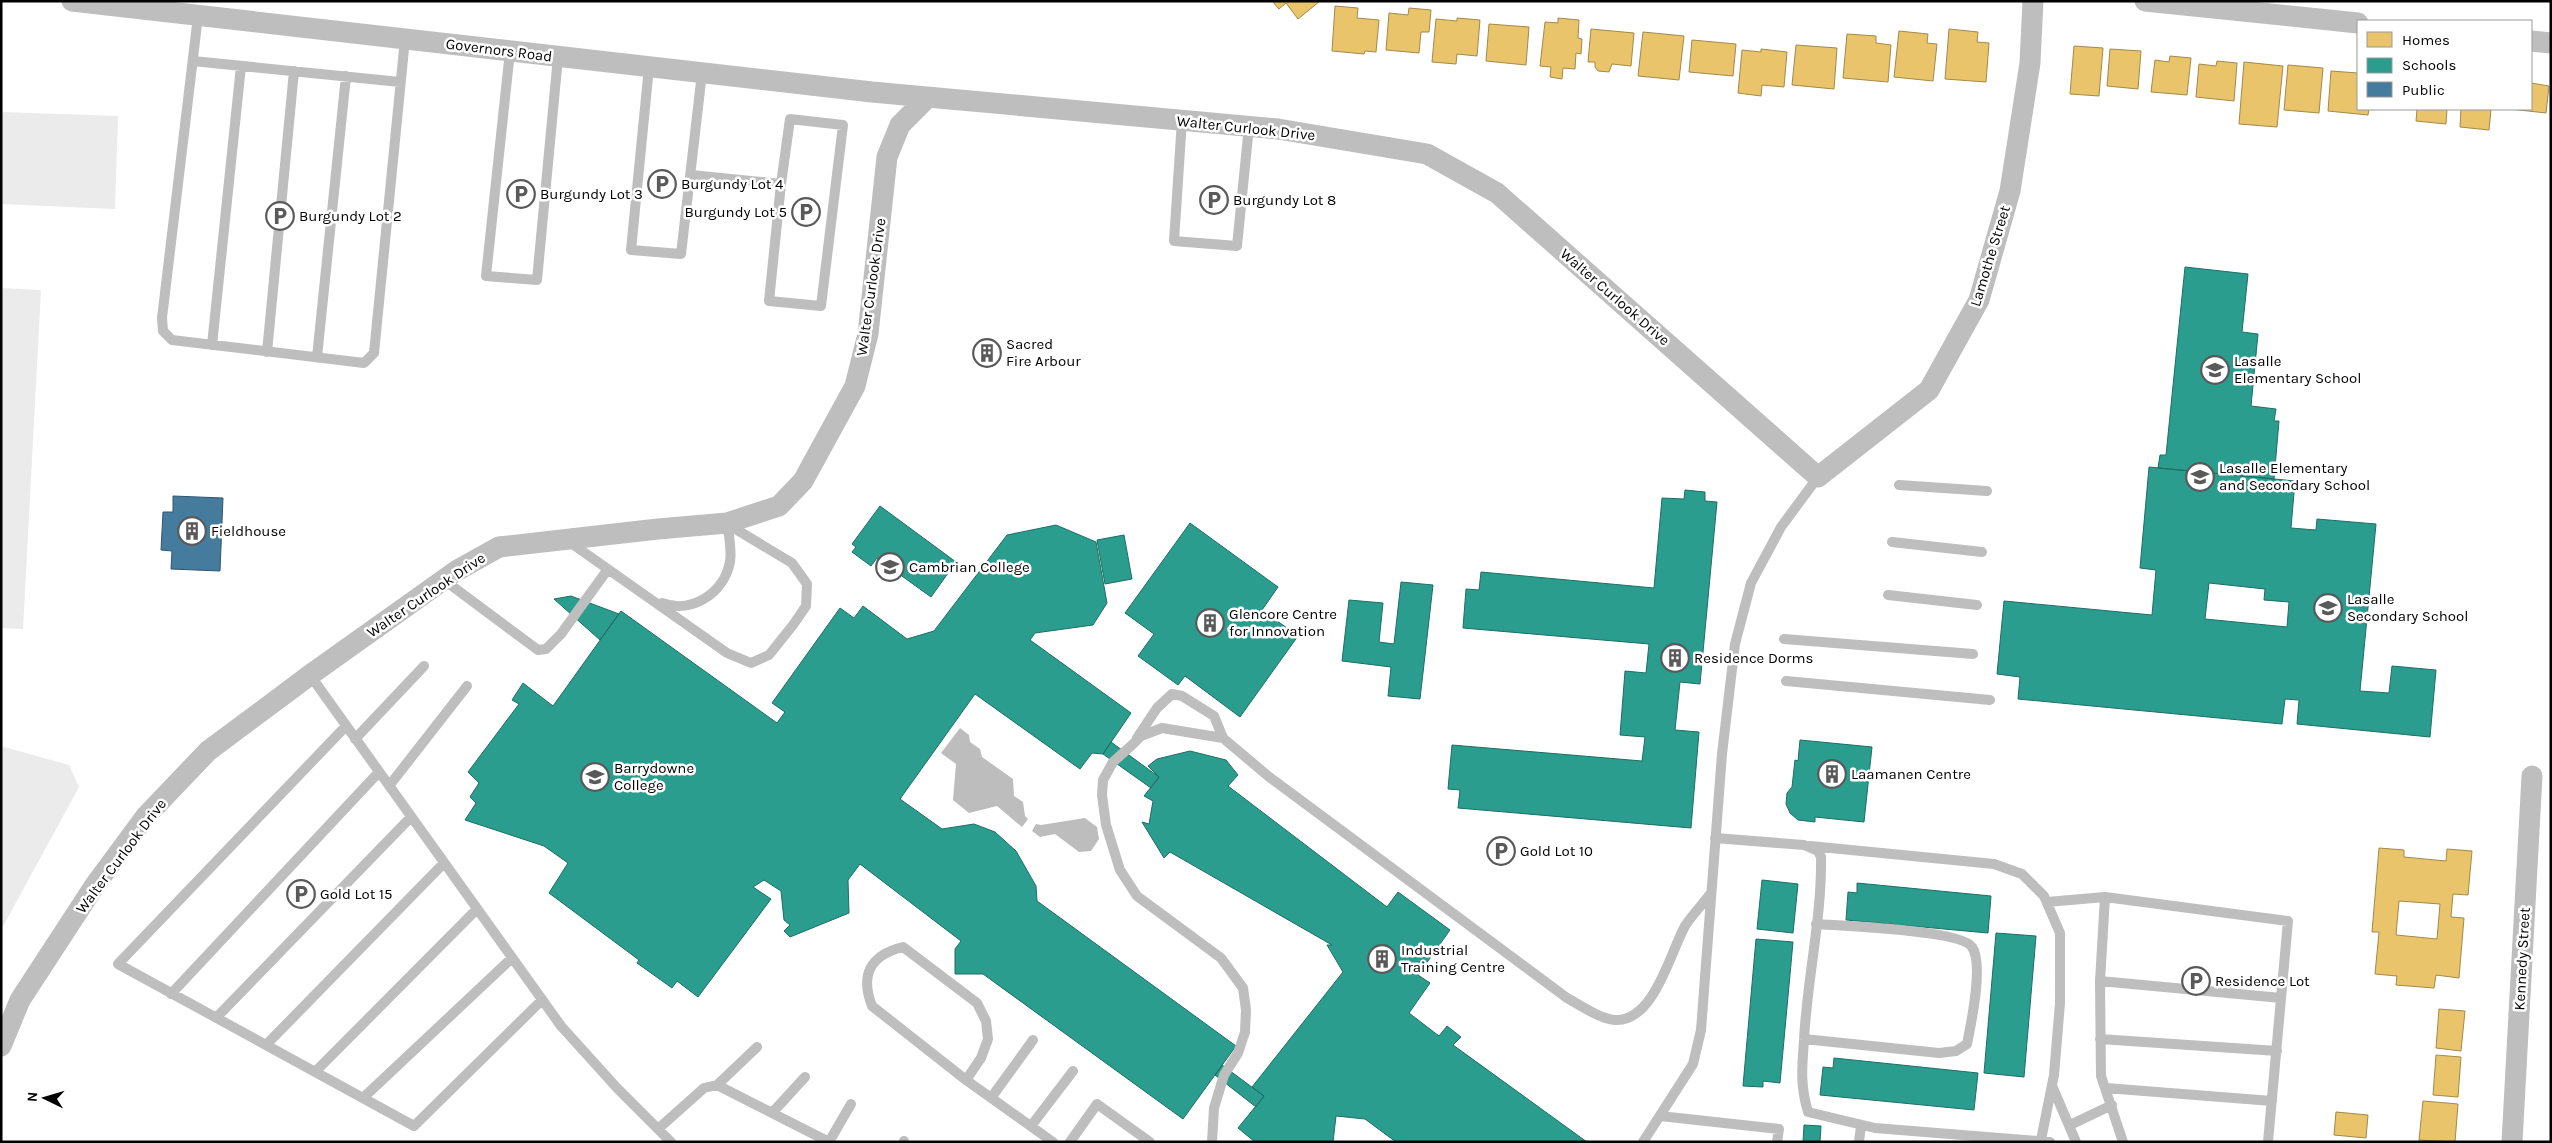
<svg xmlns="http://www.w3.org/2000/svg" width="2552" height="1143" viewBox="0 0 2552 1143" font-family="Karla,sans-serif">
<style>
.green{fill:#ebebeb}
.water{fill:#bdbdbd}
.homes{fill:#e9c46a;stroke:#a3894a;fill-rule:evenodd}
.schools{fill:#2a9d8f;stroke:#1d6e64;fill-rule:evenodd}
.public{fill:#457b9d;stroke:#30566e}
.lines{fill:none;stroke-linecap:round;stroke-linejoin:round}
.service{stroke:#bebebe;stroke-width:10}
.minor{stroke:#bebebe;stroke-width:21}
.labels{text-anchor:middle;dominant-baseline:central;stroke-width:5;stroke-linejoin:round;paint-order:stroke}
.street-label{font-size:15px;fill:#000;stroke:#fff}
.poi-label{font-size:15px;fill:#000;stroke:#fff;text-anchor:start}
</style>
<rect width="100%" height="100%" fill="#fff"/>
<!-- green -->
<path class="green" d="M1,112L118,116L115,209L1,204Z
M1,288L41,290L23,629L1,628Z
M1,746L69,765L79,787L1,930Z"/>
<!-- water -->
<path class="water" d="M960,728L969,735L970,742L980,749L982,757L1013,779L1014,796L1023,802L1025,816L1028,819L1022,827L997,806L969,813L953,800L956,764L941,753Z
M1085,818L1097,827L1099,839L1091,851L1079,852L1055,834L1040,837L1032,831L1036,824L1041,825Z"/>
<!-- homes -->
<path class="homes" d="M1272,1H1320L1298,19L1286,3L1279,9Z
M1335,6L1358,8L1357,18L1379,20L1376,52L1365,51L1364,54L1332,51Z
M1409,8L1431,10L1429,32H1421L1419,53L1386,50L1389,13L1408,15Z
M1457,18L1480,20L1477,56L1457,54L1456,64L1432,62L1436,19L1457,21Z
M1558,18L1579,20L1578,38L1582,39L1581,54L1576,53L1575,69L1563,68L1562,79L1550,77L1551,67L1540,66L1545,22L1558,23Z
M1489,24L1529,27L1526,65L1486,61Z
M1591,29L1634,33L1631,66L1612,64L1609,72L1598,71L1595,67V62H1588Z
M1949,29L1978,32L1977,42L1989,43L1986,82L1945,79Z
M1899,31L1928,34L1927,43L1937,44L1933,81L1894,77Z
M1643,32L1684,36L1679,80L1638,76Z
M1847,34L1876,36V43L1891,45L1888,82L1843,78Z
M1692,40L1736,44L1733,76L1689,72Z
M1796,45L1837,48L1834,89L1792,85Z
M2074,46L2103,48L2099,96L2070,94Z
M1761,49L1787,52L1784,87L1762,85L1761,96L1738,93L1742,50L1761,52Z
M2110,49L2141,51L2138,89L2107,86Z
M2170,56L2191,58L2187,95L2151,92L2155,60L2169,62Z
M2217,61L2237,63L2234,101L2196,97L2199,64L2216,66Z
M2244,62L2283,66L2277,127L2239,124Z
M2288,65L2323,68L2319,113L2284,110Z
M2331,71L2358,73V109H2369L2368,115L2328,111Z
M2531,83L2549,86L2546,113L2510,109H2531Z
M2417,109H2447L2446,124L2416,121Z
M2461,109H2491L2489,130L2460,127Z
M2379,848L2404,850V857L2446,861L2447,849L2472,851L2468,895L2453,894L2451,917L2464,918L2459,978L2436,975L2434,988L2396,985L2397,976L2375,974L2379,932H2372ZM2399,901L2440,904L2437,939L2396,935Z
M2439,1009L2465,1011L2461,1051L2436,1048Z
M2436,1055L2461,1057L2458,1097L2433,1095Z
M2423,1101L2458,1104L2455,1142L2419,1140Z
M2336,1112L2368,1115L2366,1138L2334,1135Z"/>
<!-- schools -->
<path class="schools" d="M2185,267L2248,274L2242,332L2258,334L2251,406L2276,409L2274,421H2279L2274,479L2158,468L2160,455H2166Z
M974 354a13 13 0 1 1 26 0a13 13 0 1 1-26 0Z
M2149,467L2295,481L2291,528L2316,530L2317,519L2376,524L2360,691L2389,693L2392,666L2436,670L2430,737L2297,724L2299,700L2285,699L2282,724L2018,699L2020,677L1997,674L2004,601L2152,615L2156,570L2140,568ZM2209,583L2265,589L2264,600L2289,602L2287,627L2205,619Z
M1685,490L1705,492V501L1717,502L1700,684L1680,682L1675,730L1699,732L1691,828L1458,808L1460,790L1448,789L1452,745L1642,761L1645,737L1620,735L1625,671L1646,673L1649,644L1463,628L1466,589L1479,590L1481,572L1654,588L1662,498L1684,499Z
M880,506L956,562L931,597L877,558L871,566L852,552L856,547L852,544Z
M1190,523L1278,587L1262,610L1298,636L1240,717L1185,676L1178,685L1138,656L1154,634L1125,613Z
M1056,525L1096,542L1107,603L1093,625L1035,633L1030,640L1131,713L1103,754L1092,753L1080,769L975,694L900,799L942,829L974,824L995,832L1016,851L1036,886L1037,901L1236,1046L1183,1119L983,974H955V949L961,941L860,864L848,880L849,913L790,937L784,931L790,925L784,920L781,891L764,880L753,887L771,899L698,997L677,981L672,988L637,963L639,960L549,893L568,863L544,846L465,820L476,803L470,797L479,783L468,772L519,704L512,700L523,683L553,706L621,611L777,723L785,712L772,703L840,608L854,618L863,606L907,639L934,631L1007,535Z
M1124,535L1132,579L1105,584L1097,540Z
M1401,582L1433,585L1420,699L1388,696L1391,667L1342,661L1349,600L1383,603L1379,642L1394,644Z
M571,596L619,614L600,640L554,599Z
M1800,740L1872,747L1864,822L1815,817V822L1798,820L1790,813L1786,804L1787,793L1792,787L1795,760L1798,761Z
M1111,742L1159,777L1151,788L1103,754Z
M1190,751L1226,760L1238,775L1228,786L1387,907L1398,892L1450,930L1418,975L1430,983L1409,1013L1439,1036L1447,1026L1461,1037L1453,1045L1587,1142H1396L1365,1119L1336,1116L1333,1142H1255L1238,1128L1264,1096L1252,1087L1343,972L1327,945H1332L1170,852L1164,858L1142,822L1149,824L1153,801L1144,796L1159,777L1148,766L1157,759Z
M1762,880L1798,884L1793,933L1757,929Z
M1857,883L1991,896L1988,933L1846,920L1848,892L1857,893Z
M1996,933L2036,936L2024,1077L1984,1073Z
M1756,939L1793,942L1780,1083L1763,1081V1087L1743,1086Z
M1834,1058L1978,1073L1974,1110L1820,1095L1823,1067L1833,1068Z
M1222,1065L1264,1096L1256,1107L1215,1075Z
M1804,1125L1821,1126L1820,1142H1803Z"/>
<!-- public -->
<path class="public" d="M173,496L223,498L220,571L171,569L172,551L161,550L163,512H173Z"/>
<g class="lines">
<!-- service -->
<path class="service" d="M198,16L162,318L163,331L172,340L364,363L374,353L405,39
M510,51L486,276L537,280L558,57
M193,61L400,82
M649,67L631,250L681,254L702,73
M1182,120L1174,241L1237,246L1249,126
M691,175L781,184L790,119L843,125L821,306L769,301L781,184
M212,345L241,66
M267,352L294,71
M317,357L346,76
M1899,485L1987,491
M568,541L727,653L751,663L769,655L793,625L806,606L807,584L792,563L727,524
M1892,542L1982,552
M444,580L538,650L546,649L561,634L608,569
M1888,595L1977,605
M662,603C692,614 724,593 730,562C732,550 729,536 727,523
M1784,639L1973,654
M310,675L561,1026L617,1088L671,1142
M1786,681L1990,700
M346,726L118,964L414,1126L542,1000
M1137,738L1157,708L1172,694L1182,696L1214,716L1223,738
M355,739L424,666
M389,786L467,686
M1715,838L1804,845L1818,851L1821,857C1822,918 1807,979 1804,1040C1802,1068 1800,1085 1808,1112L1875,1128L2050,1142
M1810,846L1994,864L2022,874L2044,896L2060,933V1003L2054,1075L2041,1140
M2105,897L2100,981L2101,1076L2123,1142
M2047,902L2105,897L2288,921L2268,1142
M2100,981L2281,998
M171,994L379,772
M216,1018L411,817
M1804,1039L1939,1053L1956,1051L1967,1044C1971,1024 1984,964 1972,947C1961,930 1841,926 1816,924
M2100,1039L2277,1051
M266,1045L444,863
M315,1072L477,909
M966,1080L981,1058L988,1039L986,1021L977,1003L903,947C870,955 860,975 872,1006L966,1080L1053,1142
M717,1085L757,1047
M2053,1088L2076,1142
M2106,1088L2272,1101
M363,1098L512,958
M991,1098L1033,1040
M772,1113L805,1077
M1660,1116L1779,1129L1777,1142
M2070,1125L2112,1105
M1031,1126L1073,1071
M658,1129L704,1088L717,1085L829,1142
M829,1142L851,1104
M904,1142V1141
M1070,1142L1097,1104L1150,1142
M1212,1142L1214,1108L1224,1075L1238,1053L1245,1032L1246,1010L1243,988L1221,958L1137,896L1120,870L1106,825L1102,795L1103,780L1113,762L1132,745L1141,736L1162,728L1223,738L1268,776L1567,998C1582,1006 1598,1018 1615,1020C1654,1022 1670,953 1685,926C1692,915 1703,904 1711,893
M1643,1142L1693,1064L1701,1030L1722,754L1735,644L1751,583L1781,527L1818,477
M1859,1142L1861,1126"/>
<!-- minor -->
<path class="minor" d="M72,1L872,92L1278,129L1427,154L1497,193L1818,477L1929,390L1979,300L2010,191L2030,63L2033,1
M2145,1L2358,23
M2531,41L2551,43
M1,1046L20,1000L95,885L146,816L208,751L310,675L456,571L499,547L658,529L727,523L779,506L803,481L855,386L868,334L887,157L900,125L927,98
M2512,1142L2532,776"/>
</g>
<!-- icons -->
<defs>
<symbol id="parking-ring" viewBox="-11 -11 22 22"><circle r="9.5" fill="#fff" stroke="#595959" stroke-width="1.5"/><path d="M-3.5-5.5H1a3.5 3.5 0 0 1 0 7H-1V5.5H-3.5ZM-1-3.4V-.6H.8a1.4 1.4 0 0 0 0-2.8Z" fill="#595959"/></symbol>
<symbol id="building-ring" viewBox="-11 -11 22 22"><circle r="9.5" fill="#fff" stroke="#595959" stroke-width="1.5"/><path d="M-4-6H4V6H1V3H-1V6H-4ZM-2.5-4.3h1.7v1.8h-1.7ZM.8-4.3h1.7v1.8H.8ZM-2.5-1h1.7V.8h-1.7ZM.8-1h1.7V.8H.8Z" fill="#595959"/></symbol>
<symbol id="school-ring" viewBox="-11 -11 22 22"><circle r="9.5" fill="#fff" stroke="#595959" stroke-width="1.5"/><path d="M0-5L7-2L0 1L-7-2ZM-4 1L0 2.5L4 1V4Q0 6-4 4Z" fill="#595959"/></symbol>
<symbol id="university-ring" viewBox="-11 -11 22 22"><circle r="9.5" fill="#fff" stroke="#595959" stroke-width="1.5"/><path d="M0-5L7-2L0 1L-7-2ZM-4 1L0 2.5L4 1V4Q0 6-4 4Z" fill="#595959"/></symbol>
</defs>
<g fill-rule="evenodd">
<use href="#parking-ring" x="646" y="168" width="32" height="32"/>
<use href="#parking-ring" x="505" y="178" width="32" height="32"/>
<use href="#parking-ring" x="1198" y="184" width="32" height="32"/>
<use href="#parking-ring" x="790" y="196" width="32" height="32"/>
<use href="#parking-ring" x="264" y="200" width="32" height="32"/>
<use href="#building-ring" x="971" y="337" width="32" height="32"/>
<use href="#school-ring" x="2199" y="354" width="32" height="32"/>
<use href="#school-ring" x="2184" y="461" width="32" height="32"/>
<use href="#building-ring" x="176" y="515" width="32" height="32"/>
<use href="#university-ring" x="874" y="551" width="32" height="32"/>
<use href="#school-ring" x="2312" y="592" width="32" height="32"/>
<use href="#building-ring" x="1194" y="607" width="32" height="32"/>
<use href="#building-ring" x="1659" y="642" width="32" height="32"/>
<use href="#building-ring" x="1816" y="758" width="32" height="32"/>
<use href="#school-ring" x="579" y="761" width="32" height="32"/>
<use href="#parking-ring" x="1485" y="835" width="32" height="32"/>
<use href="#parking-ring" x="285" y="878" width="32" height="32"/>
<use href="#building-ring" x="1366" y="943" width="32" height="32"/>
<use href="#parking-ring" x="2180" y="965" width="32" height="32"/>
</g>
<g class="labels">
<!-- street labels -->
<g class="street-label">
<text transform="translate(499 50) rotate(7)">Governors Road</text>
<text transform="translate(1246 128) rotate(6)">Walter Curlook Drive</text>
<text transform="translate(1990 256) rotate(-73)">Lamothe Street</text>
<text transform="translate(871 287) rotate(-82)">Walter Curlook Drive</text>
<text transform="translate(1615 297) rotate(41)">Walter Curlook Drive</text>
<text transform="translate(426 595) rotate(-34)">Walter Curlook Drive</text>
<text transform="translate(121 856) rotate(-53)">Walter Curlook Drive</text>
<text transform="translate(2522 959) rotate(-87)">Kennedy Street</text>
</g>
<!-- poi labels -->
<g class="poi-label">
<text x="681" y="184">Burgundy Lot 4</text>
<text x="540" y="194">Burgundy Lot 3</text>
<text x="1233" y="200">Burgundy Lot 8</text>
<text x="787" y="212" text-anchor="end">Burgundy Lot 5</text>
<text x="299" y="216">Burgundy Lot 2</text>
<text x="1006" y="344">Sacred<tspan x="1006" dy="17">Fire Arbour</tspan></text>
<text x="2234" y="361">Lasalle<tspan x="2234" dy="17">Elementary School</tspan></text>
<text x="2219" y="468">Lasalle Elementary<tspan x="2219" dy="17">and Secondary School</tspan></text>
<text x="211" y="531">Fieldhouse</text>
<text x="909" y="567">Cambrian College</text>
<text x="2347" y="599">Lasalle<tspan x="2347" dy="17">Secondary School</tspan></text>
<text x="1229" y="614">Glencore Centre<tspan x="1229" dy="17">for Innovation</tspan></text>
<text x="1694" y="658">Residence Dorms</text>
<text x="614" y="768">Barrydowne<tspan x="614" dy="17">College</tspan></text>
<text x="1851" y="774">Laamanen Centre</text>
<text x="1520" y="851">Gold Lot 10</text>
<text x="320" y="894">Gold Lot 15</text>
<text x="1401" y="950">Industrial<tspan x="1401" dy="17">Training Centre</tspan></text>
<text x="2215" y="981">Residence Lot</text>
</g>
</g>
<!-- border -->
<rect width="2552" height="1143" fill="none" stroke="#000000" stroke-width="5"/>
<!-- legend -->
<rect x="2357" y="20" width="175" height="90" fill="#ffffff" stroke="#999999"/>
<rect x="2367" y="32" width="25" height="15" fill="#e9c46a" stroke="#999999"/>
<text x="2402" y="45" font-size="15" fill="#000000">Homes</text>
<rect x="2367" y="58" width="25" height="15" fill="#2a9d8f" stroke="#999999"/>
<text x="2402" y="70" font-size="15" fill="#000000">Schools</text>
<rect x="2367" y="82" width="25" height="15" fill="#457b9d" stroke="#999999"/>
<text x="2402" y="95" font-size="15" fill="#000000">Public</text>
<!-- north arrow -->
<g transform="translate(45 1098) rotate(275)" stroke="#ffffff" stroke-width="4" paint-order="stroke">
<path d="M0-4L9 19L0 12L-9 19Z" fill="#000000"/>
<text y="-8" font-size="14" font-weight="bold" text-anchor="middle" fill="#000000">N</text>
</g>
</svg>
